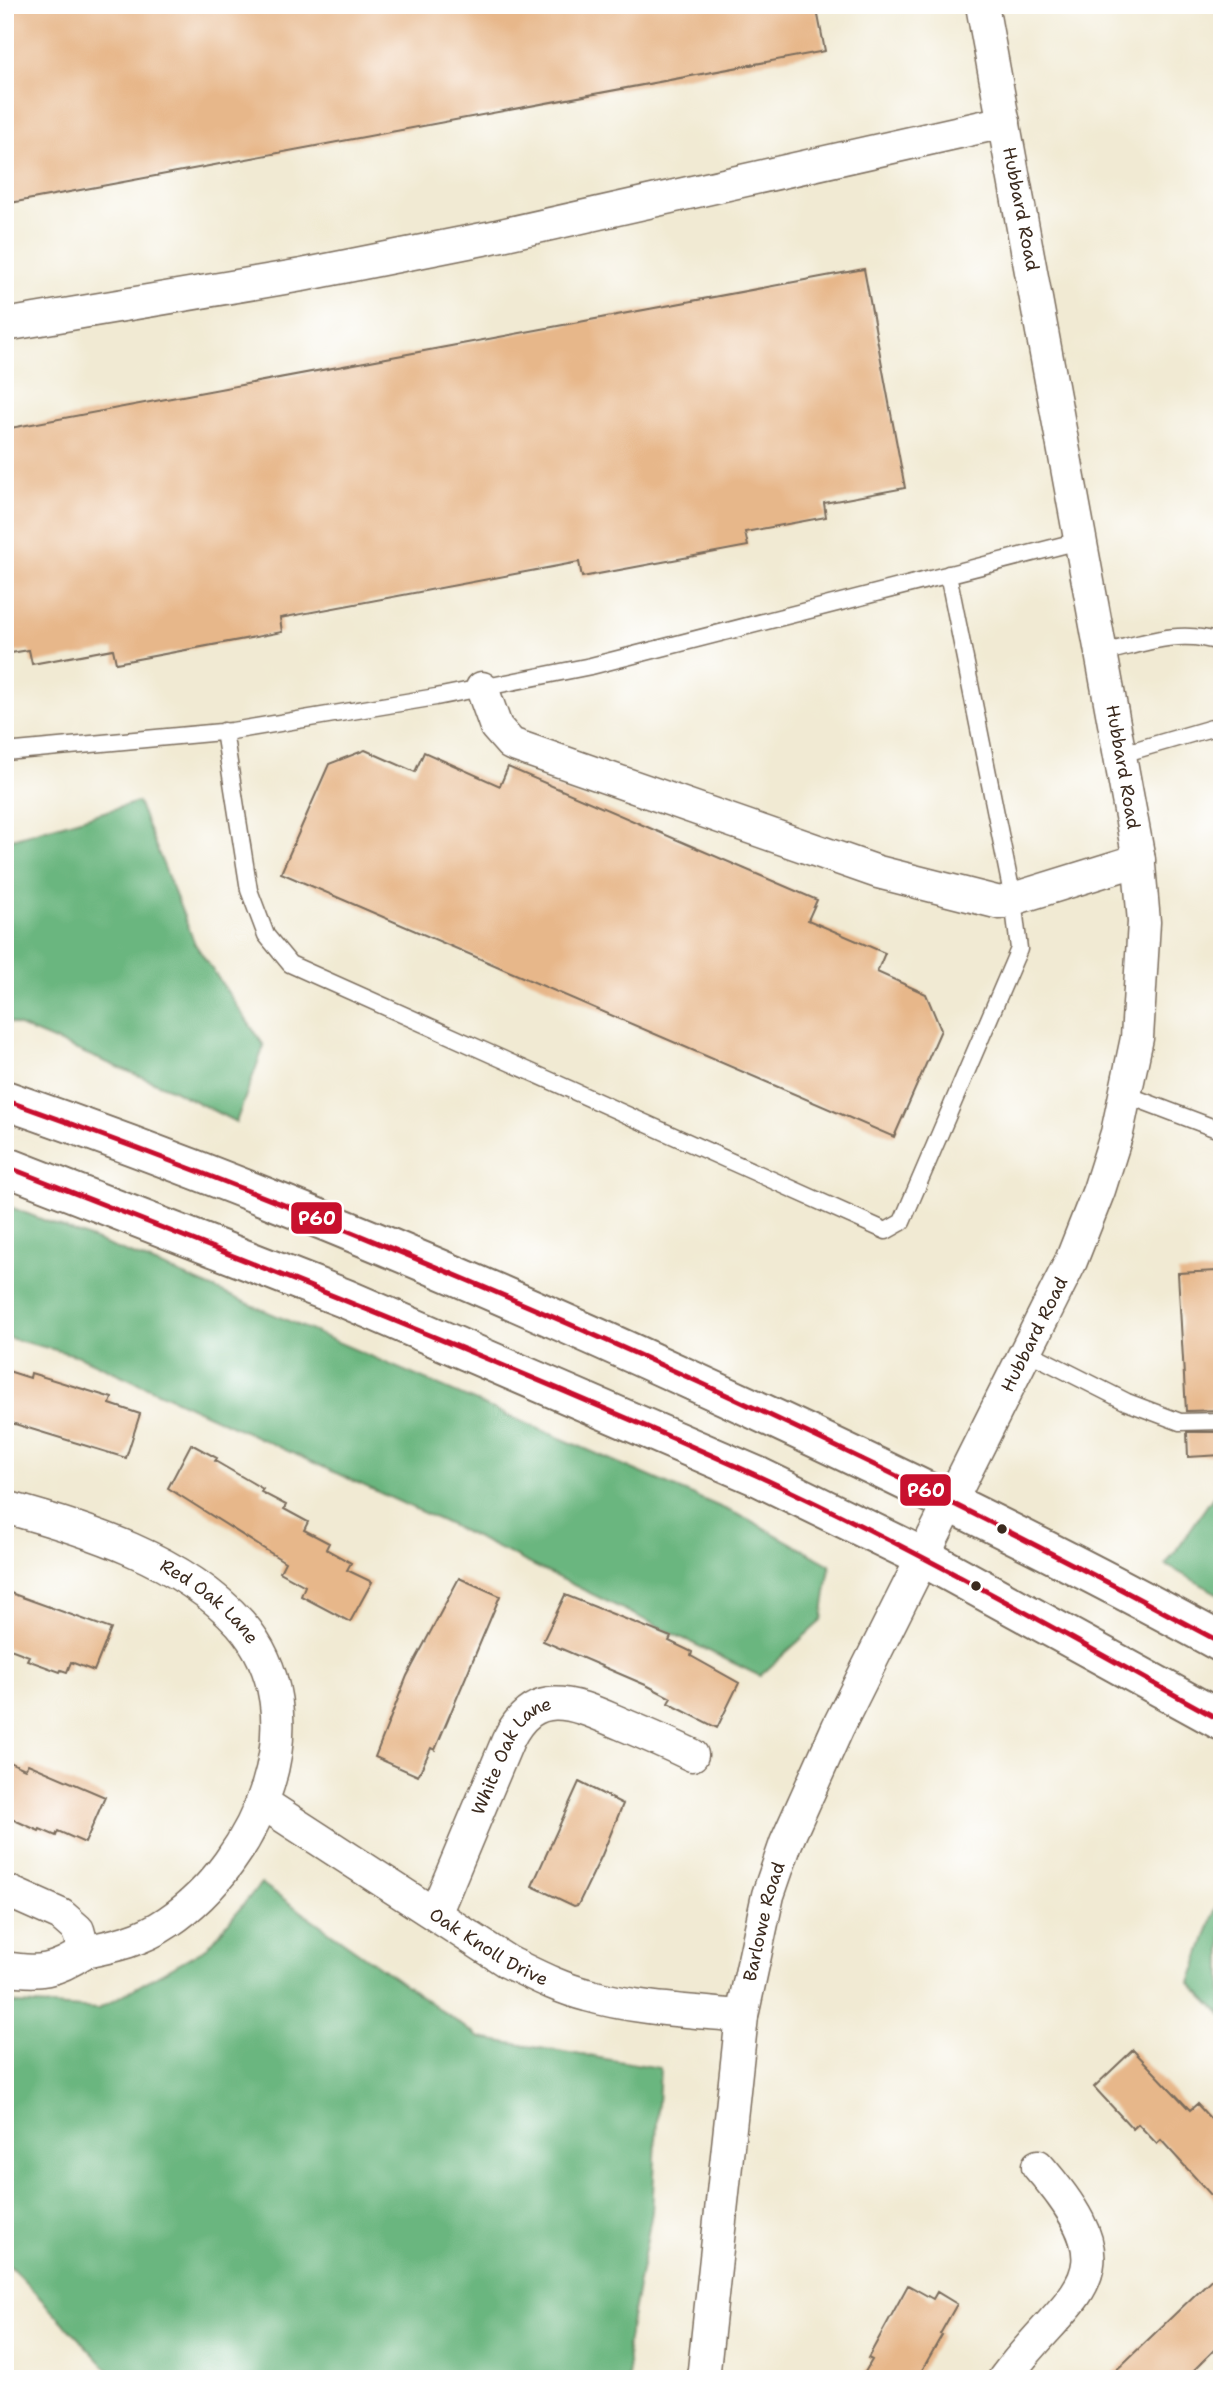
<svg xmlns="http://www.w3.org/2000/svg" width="1227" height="2384" viewBox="0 0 1227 2384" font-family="'Shantell Sans',sans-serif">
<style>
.forest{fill:#6ab67f;stroke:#52704e;stroke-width:2}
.building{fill:#e7b78a}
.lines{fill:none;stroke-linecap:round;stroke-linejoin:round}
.lane-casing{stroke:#7b6d5d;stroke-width:19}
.street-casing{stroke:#7b6d5d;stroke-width:35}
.primary-casing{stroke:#7b6d5d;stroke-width:42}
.lane{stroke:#fff;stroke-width:16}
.street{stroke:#fff;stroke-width:32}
.primary{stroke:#fff;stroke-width:38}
.bus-1-casing{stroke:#fff;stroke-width:10}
.bus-1{stroke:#c8102e;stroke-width:5}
.bus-dot{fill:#3b2a1e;stroke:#fff;stroke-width:2.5}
.labels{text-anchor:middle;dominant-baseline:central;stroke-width:5;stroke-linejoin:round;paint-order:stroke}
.street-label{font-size:18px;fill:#3b2a1e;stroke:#fff}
.line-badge{stroke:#fff;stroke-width:2.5}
.badge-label{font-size:19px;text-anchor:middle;font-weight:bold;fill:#fff}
</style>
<rect width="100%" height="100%" fill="#fff"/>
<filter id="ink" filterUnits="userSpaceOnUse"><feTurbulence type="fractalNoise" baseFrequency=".0143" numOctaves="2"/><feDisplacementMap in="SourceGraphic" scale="14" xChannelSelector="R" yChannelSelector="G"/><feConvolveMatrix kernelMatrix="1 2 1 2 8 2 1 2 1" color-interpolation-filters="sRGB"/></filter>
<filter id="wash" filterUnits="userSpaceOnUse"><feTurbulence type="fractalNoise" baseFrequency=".00686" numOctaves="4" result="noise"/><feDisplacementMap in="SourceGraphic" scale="28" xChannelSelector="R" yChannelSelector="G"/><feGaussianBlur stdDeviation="1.57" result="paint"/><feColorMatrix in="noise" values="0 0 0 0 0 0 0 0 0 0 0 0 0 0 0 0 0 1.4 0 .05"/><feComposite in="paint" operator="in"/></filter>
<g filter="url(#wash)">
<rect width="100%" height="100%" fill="#f1ead3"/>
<!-- forest -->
<path class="forest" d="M138,802L195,944L264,1046L236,1122L173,1090L5,1020V841Z
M5,1205L166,1268L748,1519L830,1565L822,1620L760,1676L446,1523L79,1356L5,1337Z
M1215,1494L1222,1497V1596L1166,1565Z
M261,1883L480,2038L660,2068L652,2212L627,2345L629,2379H117L5,2261V2003L98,2009L208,1947Z
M1222,1891V2015L1190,1983Z"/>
<g id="blocks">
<!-- building -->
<path class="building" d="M5,5H816L825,51L5,204Z
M864,269L905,488L824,503L826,517L745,532L748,546L582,577L579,562L280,618L282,632L116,663L113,649L32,664L29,650L5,654V429Z
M365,750L415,772L424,752L500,786L508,767L817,900L808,920L885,953L877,972L926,994L941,1030L894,1137L281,873L329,764Z
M1217,1271L1222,1410L1186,1411L1178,1273Z
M5,1370L30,1378L31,1373L112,1398L110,1404L140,1414L126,1458L5,1421Z
M1187,1432H1222V1455L1188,1457Z
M191,1444L217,1458L215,1461L263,1489L261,1492L286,1505L284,1509L308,1522L304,1530L329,1543L326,1549L351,1563L347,1570L372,1582L350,1622L301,1596L305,1586L280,1572L285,1562L168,1488Z
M459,1578L500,1596L435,1750L431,1748L418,1776L375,1757L407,1676Z
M5,1591L111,1629L94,1671L71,1662L67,1672L61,1670L60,1672L27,1660L29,1656L5,1647Z
M565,1595L671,1637L669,1641L692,1652L691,1656L739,1683L717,1728L668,1703L671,1698L648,1686L543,1641Z
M5,1760L25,1769L28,1764L105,1797L85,1843L58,1831L56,1836L40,1829L39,1831L5,1816Z
M579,1782L623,1804L602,1855L578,1905L574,1906L532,1886Z
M1133,2050L1190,2110L1197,2104L1222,2131V2207L1161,2140L1157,2144L1138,2124L1133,2129L1094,2087Z
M1222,2269V2342L1185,2379H1107Z
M908,2285L933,2299L937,2292L957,2304L940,2334L942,2335L917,2379H861L872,2360L868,2358Z"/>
</g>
</g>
<g filter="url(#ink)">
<use href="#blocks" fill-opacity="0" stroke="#7b6d5d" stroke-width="2"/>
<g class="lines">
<defs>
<path id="lane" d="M1103,653C1143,643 1181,628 1222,643
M224,731L249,890L266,935L290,964L886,1231L902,1222L1019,949L1013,899L948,574
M5,752L232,731L436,697L591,666L1083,540
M1122,754L1222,725
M1127,1095L1222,1131
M1026,1351L1127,1402L1180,1422L1222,1421"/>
<g id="street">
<path d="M5,325L302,275L488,238L1004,122"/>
<path d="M482,688L496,727L511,744L878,872L1000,903L1139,860"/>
<path id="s1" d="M5,1507C86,1529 182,1559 240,1623C321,1715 258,1862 168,1922C142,1940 114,1946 84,1952"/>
<path id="s2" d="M263,1803L508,1962C533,1974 559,1988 587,1995C636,2009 691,2011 742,2016"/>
<path d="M5,1890L61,1915L78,1930L84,1952C56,1971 39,1974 5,1968"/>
<path id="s3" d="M435,1914L508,1740C536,1683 577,1705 622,1724C646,1734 669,1744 692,1755"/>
<path id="s4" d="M703,2379L742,2016L768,1895L786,1843L838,1727L1071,1261L1099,1190L1117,1133L1137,1038L1144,922L1138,854L982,5"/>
<path d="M1004,2379C1071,2288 1137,2279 1038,2166"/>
</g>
<path id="primary" d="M5,1100C239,1181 469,1278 693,1381C872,1463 1049,1548 1222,1643
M5,1166L344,1298L759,1477L923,1557L1222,1721"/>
</defs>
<!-- lane casing -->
<use href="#lane" class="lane-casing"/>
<!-- street casing -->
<use href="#street" class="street-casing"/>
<!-- primary casing -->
<use href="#primary" class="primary-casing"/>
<!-- lane -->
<use href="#lane" class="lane"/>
<!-- street -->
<use href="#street" class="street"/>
<!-- primary -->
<use href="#primary" class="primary"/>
<defs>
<path id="bus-1" d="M5,1100C423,1249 831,1432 1222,1643
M5,1166C258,1265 510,1364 758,1476C917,1549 1069,1637 1222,1721"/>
</defs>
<!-- bus-1 casing -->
<use href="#bus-1" class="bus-1-casing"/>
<!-- bus-1 -->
<use href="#bus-1" class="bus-1"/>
</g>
</g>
<!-- markers -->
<g class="bus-dot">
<circle cx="1002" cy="1529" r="6"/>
<circle cx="976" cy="1586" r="6"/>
</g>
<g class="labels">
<!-- street labels -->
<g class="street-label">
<text transform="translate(1021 209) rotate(79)">Hubbard Road</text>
<text transform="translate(1123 767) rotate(80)">Hubbard Road</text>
<text stroke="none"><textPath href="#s4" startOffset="1110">Hubbard Road</textPath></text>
<text stroke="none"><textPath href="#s1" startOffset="228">Red Oak Lane</textPath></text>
<text stroke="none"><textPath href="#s3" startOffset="178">White Oak Lane</textPath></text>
<text stroke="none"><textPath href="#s4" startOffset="462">Barlowe Road</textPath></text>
<text stroke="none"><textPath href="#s2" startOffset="268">Oak Knoll Drive</textPath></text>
</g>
</g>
<g class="line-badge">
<rect x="290" y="1201" width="53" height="34" rx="7" fill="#c8102e"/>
<rect x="899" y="1473" width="53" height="34" rx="7" fill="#c8102e"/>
</g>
<g class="badge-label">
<text x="317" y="1225">P60</text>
<text x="926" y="1497">P60</text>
</g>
<!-- margin -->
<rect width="1227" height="2384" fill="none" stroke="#fff" stroke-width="28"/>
</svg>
